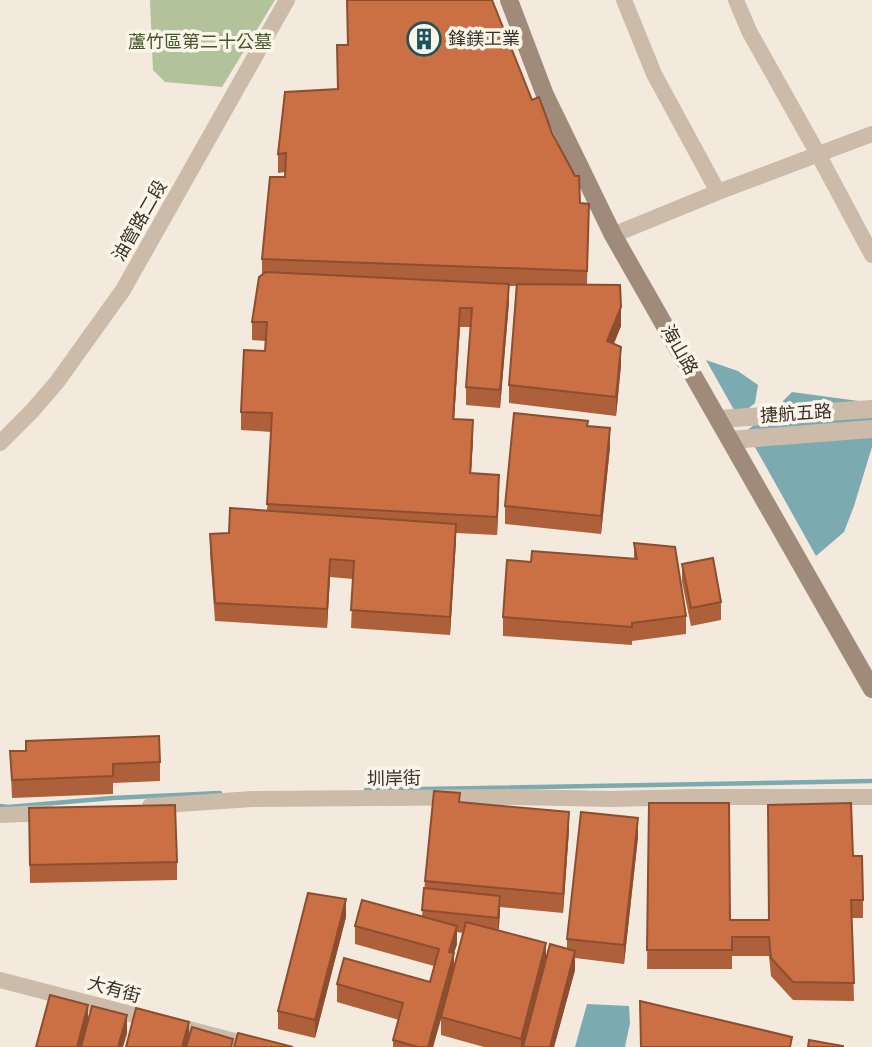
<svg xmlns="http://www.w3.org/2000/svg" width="872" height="1047" viewBox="0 0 872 1047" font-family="'Source Sans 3','Noto Sans TC',sans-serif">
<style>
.green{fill:#b2c39c}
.water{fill:#7baab1}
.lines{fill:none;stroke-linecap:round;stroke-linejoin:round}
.stream{stroke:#7baab1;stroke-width:4.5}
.minor{stroke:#ccbba8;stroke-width:16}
.tertiary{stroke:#ccbba8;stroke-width:18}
.secondary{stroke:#a08a79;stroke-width:18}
.wall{fill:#ae603a;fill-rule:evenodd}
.shaded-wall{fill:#8d4e30}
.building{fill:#ca7044;stroke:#8d4e30;stroke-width:2}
.labels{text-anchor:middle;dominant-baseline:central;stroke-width:7;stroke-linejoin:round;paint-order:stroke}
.poi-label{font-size:18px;fill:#382f29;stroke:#faf4e9;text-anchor:start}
.park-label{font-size:18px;fill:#44582b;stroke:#faf4e9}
.street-label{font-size:18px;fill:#382f29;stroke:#faf4e9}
</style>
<rect width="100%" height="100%" fill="#f3eadd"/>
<!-- green -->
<path class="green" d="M150,0H275L222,87L165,82L153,70Z"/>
<!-- water -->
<path class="water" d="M706,360L738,371L758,385L755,403L738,417Z
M792,392L866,402L872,405V447L854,506L844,532L816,556L746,431L773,411Z
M587,1004L629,1006L630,1023L625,1047H575Z"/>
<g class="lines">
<!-- stream -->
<path class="stream" d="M366,790L872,781
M0,806L9,807L112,798L220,793"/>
<!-- minor -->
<path class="minor" d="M624,0L654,74L718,192
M736,0L749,31L818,154L872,255
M613,235L718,192L872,134
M0,443L32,411L57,382L123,290L287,0
M150,806L252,799L517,797L611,799L690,797H872
M0,815L48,813
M0,980L258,1047"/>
<!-- tertiary -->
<path class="tertiary" d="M719,419L872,409
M730,440L872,429"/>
<!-- secondary -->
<path class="secondary" d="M509,0L545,95L613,235L872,689"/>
</g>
<!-- wall -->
<path class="wall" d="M532,100L580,203L589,204L587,285L621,326L614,344L621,365L616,416L509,403V385L516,286H509V302L500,408L466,405V387L471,327H460L454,419L473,439L471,473L499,493L497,535L456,533L450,635L351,628L353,579L330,577L327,628L215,621L210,553V534L229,533L267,511L271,432L241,430V412L265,351L266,341L252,340V322L262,275V259L285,177V172L278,173V154Z
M588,426L610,447L601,534L505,524V506Z
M634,543L686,616V634L632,641V645L503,636V617L531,562L634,559Z
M682,564L721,602V620L691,626L682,582Z
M26,741L160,762V781L113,783V794L12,798L10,751H26Z
M460,803L569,830L563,913L500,907L498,931L546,959L567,949V939L638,837L624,964L575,958V970L554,1047H484L441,1035V1019L433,1047H393V1040L399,1020L337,1002V984L430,982L434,966L355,944V926L422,916L425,881ZM457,932L463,933L454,968V953L457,944Z
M649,803L730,920H769L853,856L863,900V918H852L854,1001L793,1000L771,976L769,956H732V969H647Z
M29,827L177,862V880L30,883Z
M346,917L315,1038L278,1029V1011Z"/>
<!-- shaded-wall -->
<path class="shaded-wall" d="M509,284V302L500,408V390Z
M621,307V326L607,359V341Z
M460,308V327L453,438V419Z
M621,347V365L616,416V397Z
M473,420V439L470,491V473Z
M610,428V447L601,534V516Z
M499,475V493L497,535V517Z
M456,524V542L450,635V617Z
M330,559V577L327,628V609Z
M569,812V830L563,913V894Z
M638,818V837L624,964V945Z
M500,896V915L498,937V918Z
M346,899V917L315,1038V1020Z
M457,926V944L454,953V972L433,1047H428Z
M546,943V962L523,1047H521V1039Z
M575,951V970L554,1047H550Z
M88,1005V1023L82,1047H77Z
M127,1015V1034L123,1047H118Z
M189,1022V1040L187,1047H182Z"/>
<!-- building -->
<path class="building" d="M347,0H492L532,100L539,97L552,133L575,176H579L580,203L589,204L587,271L262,259L270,177H285L286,153L278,154L285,92L338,89L337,45H348Z
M266,272L509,284L500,390L466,387L472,308H460L453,419L473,420L470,473L499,475L497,517L267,504L272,413L241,412L244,350L265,351L267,322H252L259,277Z
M517,284L620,285L621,307L607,341L621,347L616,397L509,385Z
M514,413L588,421L587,426L610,428L601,516L505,506Z
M230,508L456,524L450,617L351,610L354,561L330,559L327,609L215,603L210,534L229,533Z
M634,543L675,547L686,616L632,623V627L503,617L507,560L531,562L532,551L637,559Z
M713,558L721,602L691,608L682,564Z
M159,736L160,762L113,764V776L12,780L10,751H26V741Z
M434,791L460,793L459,802L569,812L563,894L425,881Z
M649,803H729L730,920H769L768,805L851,803L853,856H862L863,900H851L854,983L793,982L771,958L769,937H732V950H647Z
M175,805L177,862L30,865L29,808Z
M581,812L638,818L624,945L567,939Z
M424,888L500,896L498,918L422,910Z
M308,893L346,899L315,1020L278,1011Z
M362,900L457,926L449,952L454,953L428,1047H418L393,1040L403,1003L337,984L344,958L430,982L439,949L355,926Z
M466,922L546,943L521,1039L441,1017Z
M550,944L575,951L550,1047H523Z
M50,995L88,1005L77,1047H36Z
M640,1001L792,1037L790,1047H641Z
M92,1006L127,1015L118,1047H81Z
M136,1008L189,1022L182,1047H126Z
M192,1027L233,1039L231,1047H186Z
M238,1033L293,1047H234Z
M809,1040L843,1046V1047H808Z"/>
<!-- icons -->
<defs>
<symbol id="building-ring" viewBox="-11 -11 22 22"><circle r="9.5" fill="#faf4e9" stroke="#1c525c" stroke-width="1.5"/><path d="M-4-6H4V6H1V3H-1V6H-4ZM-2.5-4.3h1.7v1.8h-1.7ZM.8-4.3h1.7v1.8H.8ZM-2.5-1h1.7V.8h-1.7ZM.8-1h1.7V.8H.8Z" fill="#1c525c"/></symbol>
</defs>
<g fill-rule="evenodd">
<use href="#building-ring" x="405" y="20" width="38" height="38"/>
</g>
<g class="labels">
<!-- poi labels -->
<g class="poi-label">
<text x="448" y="39">鋒鎂工業</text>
</g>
<!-- park labels -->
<g class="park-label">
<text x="200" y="42">蘆竹區第二十公墓</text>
</g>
<!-- street labels -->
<g class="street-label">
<text transform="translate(140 221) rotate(-60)">油管路二段</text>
<text transform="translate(679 350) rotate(60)">海山路</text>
<text transform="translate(796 414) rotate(-4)">捷航五路</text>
<text transform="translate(394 779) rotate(-1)">圳岸街</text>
<text transform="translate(114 990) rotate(15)">大有街</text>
</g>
</g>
</svg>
